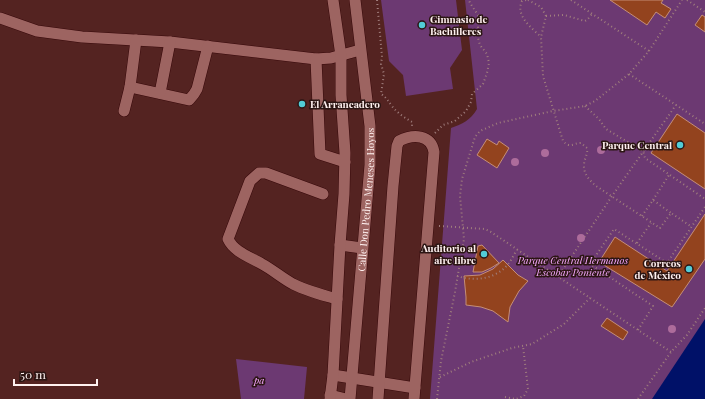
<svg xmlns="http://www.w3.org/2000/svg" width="705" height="399" viewBox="0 0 705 399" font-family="'Playfair Display',serif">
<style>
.green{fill:#6c3972}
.water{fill:#001168}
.building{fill:#93431e;stroke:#c58e77}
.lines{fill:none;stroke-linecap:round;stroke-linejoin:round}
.minor-casing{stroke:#37080a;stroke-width:12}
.path{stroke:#a07e7d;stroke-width:2;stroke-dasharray:1 3;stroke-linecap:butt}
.minor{stroke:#9d6461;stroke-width:11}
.tree{fill:#ad6c9b}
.poi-dot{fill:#52ccd6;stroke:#2b1513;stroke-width:1.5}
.labels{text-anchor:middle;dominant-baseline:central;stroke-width:3;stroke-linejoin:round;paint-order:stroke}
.poi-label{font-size:10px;font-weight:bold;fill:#fff1f0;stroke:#2b1513;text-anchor:end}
.street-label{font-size:10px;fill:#fff1f0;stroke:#2b1513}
.park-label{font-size:10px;font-style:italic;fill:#f5a8fe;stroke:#2b1513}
</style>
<rect width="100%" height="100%" fill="#542321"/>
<!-- green -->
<path class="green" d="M381,0H456L462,50L450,68L453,89L406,96L403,75L389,61Z
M465,0H705V399H430L451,128C462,124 471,120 477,109Z
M236,359L307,367L304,399H241Z"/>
<!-- water -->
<path class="water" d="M705,319V399H652Z"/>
<!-- building -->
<path class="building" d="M610,0H663L661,3L671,9L665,18L656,12L647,25Z
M702,15L705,17V32L695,25Z
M677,114L705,133V189L651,153Z
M487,139L497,145L499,141L509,148L497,168L477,155Z
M705,214V259L672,307L599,262L615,237L667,271Z
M482,245L499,263L491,268L482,272H473L478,246Z
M503,260L518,275L528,281L519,291L510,307L508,322L493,311L481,307L466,305V297L464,276L480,275L493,269Z
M607,318L628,332L623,340L601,326Z"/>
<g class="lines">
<defs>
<g id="minor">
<path d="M0,18L37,31L82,37L170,42L316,59L331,58L360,50"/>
<path d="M316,59L320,154L345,162"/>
<path d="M130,87L189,100L194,94L197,89L208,46"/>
<path d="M160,93L170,42"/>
<path d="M124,111L130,87L136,40"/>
<path d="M323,194L266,173H259L250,181L228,239C234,252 250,257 262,264C273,270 282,278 293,284C307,291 322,295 337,299"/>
<path d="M340,245L362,248"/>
<path d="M333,375L415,388"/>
<path d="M330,395L346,399"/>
<path d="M330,399L333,375L340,245L344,194L345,153L341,95V56L333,0"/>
<path id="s1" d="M350,399L370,165V126L355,0"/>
<path d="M378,399L393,186L397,146L399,141C413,134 431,134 434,152L414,399"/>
</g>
</defs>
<!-- minor casing -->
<use href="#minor" class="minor-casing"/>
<!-- path -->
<path class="path" d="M377,0L382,57L381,64L384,74L381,94C387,98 388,101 392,106C397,113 405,118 412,122V126
M526,0L522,1C515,16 532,28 541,37
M528,0L541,7L546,16L541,37L543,76L563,141C570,149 573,143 581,143L587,148C588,154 585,157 584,164C583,173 589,180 596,186L660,228L671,213L692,227
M571,0L649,51
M687,0L705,12
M546,16L564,15L585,21L587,20L592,14
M629,74L705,124
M585,106L599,119L606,129L643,151L645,158L705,199
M435,133L443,125L455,121L466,111L471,102L472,94L483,84L487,73L489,63L487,54L480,45L478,38V15L470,3L469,0
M653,200L669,175
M642,216L653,200L671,213
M439,226L485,229L491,232L671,352
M637,243L651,223
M457,276C475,282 497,279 509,263C512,259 514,254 517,250
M558,277L612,196L676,105
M638,330L653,306L590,264L614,229L667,263L705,207
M440,377L471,362L512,348L532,344L564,324L590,298
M505,397L516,399L524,396L528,389L523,346
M437,399L441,361L455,292L464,239L460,196L462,179L475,137L480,131L498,123L553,111L585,106L595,101L629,74L649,51L682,0
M638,399L671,352L687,335L705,308"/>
<!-- minor -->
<use href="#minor" class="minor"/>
</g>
<!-- trees -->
<g class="tree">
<circle cx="601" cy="150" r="4"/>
<circle cx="545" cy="153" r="4"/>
<circle cx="515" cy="162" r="4"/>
<circle cx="581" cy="238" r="4"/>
<circle cx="672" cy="329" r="4"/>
</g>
<!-- markers -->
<g class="poi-dot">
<circle cx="422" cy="25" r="4"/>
<circle cx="302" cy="104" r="4"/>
<circle cx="680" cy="145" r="4"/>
<circle cx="484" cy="254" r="4"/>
<circle cx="689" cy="269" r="4"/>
</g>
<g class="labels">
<!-- poi labels -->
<g class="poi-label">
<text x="430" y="19" text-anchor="start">Gimnasio de<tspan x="430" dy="12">Bachilleres</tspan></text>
<text x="310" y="104" text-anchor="start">El Arrancadero</text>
<text x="672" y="145">Parque Central</text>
<text x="476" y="248">Auditorio al<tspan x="476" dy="12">aire libre</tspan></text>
<text x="681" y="263">Correos<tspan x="681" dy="12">de México</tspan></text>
</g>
<!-- street labels -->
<g class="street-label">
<text stroke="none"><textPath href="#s1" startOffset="200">Calle Don Pedro Meneses Hoyos</textPath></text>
</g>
<!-- park labels -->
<g class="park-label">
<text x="573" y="260">Parque Central Hermanos<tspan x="573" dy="12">Escobar Poniente</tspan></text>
<text x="259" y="380">pa</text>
</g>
</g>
<!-- scale -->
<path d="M14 379v6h83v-6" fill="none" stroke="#fff1f0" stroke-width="2"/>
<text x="20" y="379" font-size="12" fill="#fff1f0" stroke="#2b1513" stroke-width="3" paint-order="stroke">50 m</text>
</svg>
